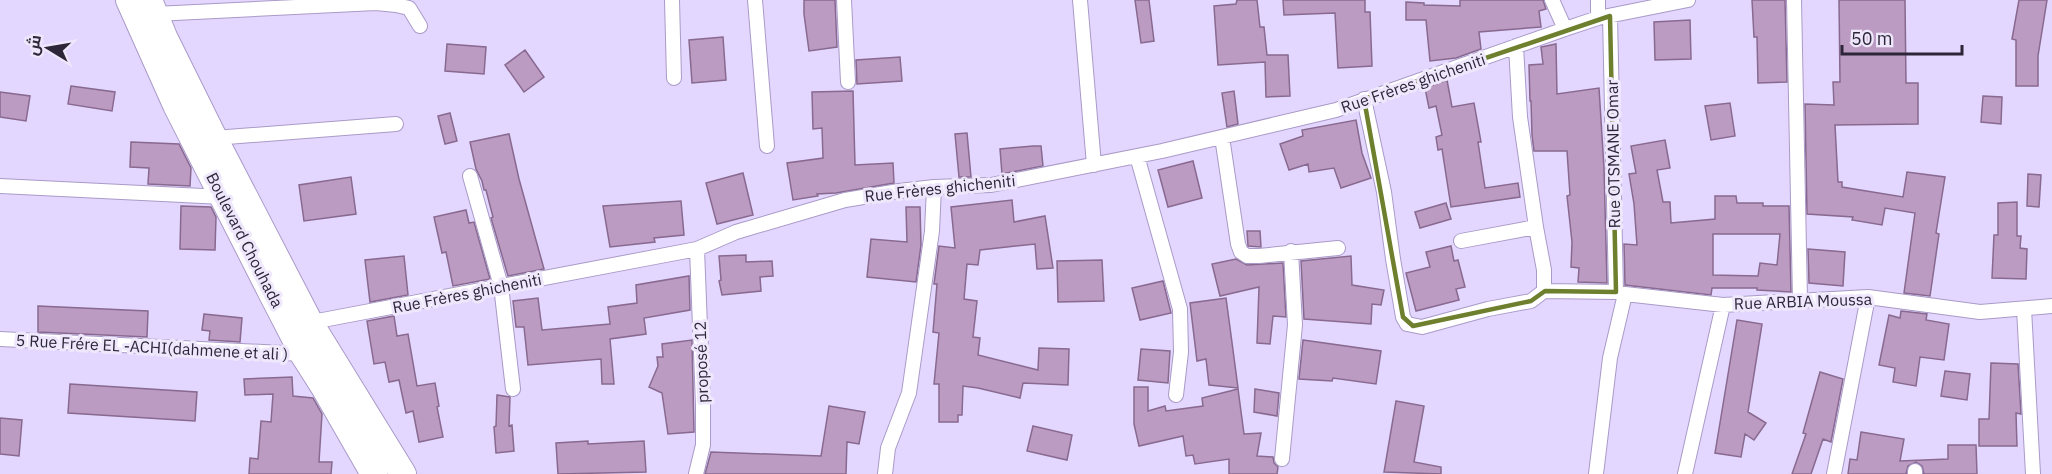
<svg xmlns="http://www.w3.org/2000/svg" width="2052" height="474" viewBox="0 0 2052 474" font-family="'IBM Plex Sans',Cairo,sans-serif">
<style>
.building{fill:#bc9bc3;stroke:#88698f;stroke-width:1.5;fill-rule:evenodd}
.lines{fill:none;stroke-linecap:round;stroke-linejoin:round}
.street-casing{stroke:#a99ac8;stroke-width:16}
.highway-casing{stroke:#a99ac8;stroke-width:28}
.street{stroke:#fff;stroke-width:14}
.highway{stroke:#fff;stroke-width:26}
.marked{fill:none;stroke:#6e7f2e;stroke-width:4.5;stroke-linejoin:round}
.labels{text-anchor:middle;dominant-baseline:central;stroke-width:6;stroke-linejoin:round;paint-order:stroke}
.street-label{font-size:16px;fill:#2c2638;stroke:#efe8fc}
</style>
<rect width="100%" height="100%" fill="#e4d7ff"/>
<!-- building -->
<path class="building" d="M804,0H835L837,47L809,51L804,14Z
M1135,0H1149L1154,41L1141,43Z
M1237,0H1257L1260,27H1264L1267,55H1288L1290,96L1266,97L1265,62L1218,65L1214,6L1236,4Z
M1283,0H1365V12H1370L1372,66L1338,68L1335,13L1284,15Z
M1460,0H1543L1546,9L1539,11L1541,27L1479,32L1481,49L1456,58L1430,61L1426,20H1406V2L1424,3V5L1460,6Z
M1752,0H1785L1787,82L1758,83L1757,37H1754Z
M1839,0H1905L1906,83H1918V124L1835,125L1838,182H1842V187L1903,197L1907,172L1945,177L1936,233L1939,234L1930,296L1904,293L1915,213L1885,208L1882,225L1852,220L1853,217L1807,214L1805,104L1834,105L1833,82H1840Z
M2019,0H2047L2038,56V86H2016V40L2012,39Z
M1690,20L1691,59L1655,60L1654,22Z
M723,37L726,80L692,83L689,40Z
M447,44L486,47L484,74L445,71Z
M1556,44L1557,94L1599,88L1604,168L1607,283L1578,282L1579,268L1571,267L1572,242L1567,196L1570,195L1567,151H1534L1532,135L1531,101H1530L1529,65L1543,64L1541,47Z
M525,50L544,77L524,92L505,65Z
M900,57L902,81L857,84L856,60Z
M1447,80L1452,107L1474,103L1481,142H1478L1485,188L1518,183L1520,197L1451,207L1442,149L1438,150L1436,137L1442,135L1436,106L1429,108L1425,88Z
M71,86L115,92L112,111L68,104Z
M853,91L855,165L893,163L894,183L836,193L817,194L818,196L793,200L787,163L823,158L822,128L813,129L812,92Z
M1234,91L1238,124L1227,127L1222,93Z
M0,92L30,96L26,121L0,117Z
M1983,96L2002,97L2001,124L1981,122Z
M1730,103L1735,136L1711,140L1705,106Z
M450,113L457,141L445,144L438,116Z
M1356,120L1362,153L1371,178L1341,188L1334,168L1309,172L1308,164L1289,170L1280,144L1303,136L1302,130Z
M967,133L971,177H959L955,134Z
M509,134L519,179L544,269L508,276L491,218L493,217L486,190H484L482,181L476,169L470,142Z
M1665,140L1670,168L1657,170L1663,202H1670L1671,223L1715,219V196H1736L1737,203H1763V206H1789L1791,292L1757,290V288H1712L1711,295L1625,285L1624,244L1637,245L1634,204L1629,174L1636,173L1631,146ZM1713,234H1780L1777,265L1760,263L1758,276L1713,275Z
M131,142L179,144L191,168L190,186L148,184L149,168L130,167Z
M1033,146H1041L1043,166L1002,174L1000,149Z
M1193,161L1202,198L1168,207L1158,170Z
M743,173L753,215L717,224L706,183Z
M2028,174L2041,175L2039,207L2027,206Z
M351,177L356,214L304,221L299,185Z
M1012,200L1014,222L1045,216L1053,268L1037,269L1035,244L980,250L978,265L967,264L964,299L977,301L973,337L980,338L978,355L1038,370L1039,348L1069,349L1068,385L1023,383L1020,398L978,388L963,386L962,415H958V422H939V384H934L939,333L933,332L937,284H934L939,246L955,248L951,207Z
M681,201L684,235L654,238L655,242L610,247L603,206Z
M2017,202V236H2021L2020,248L2027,249L2026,279L1992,278L1994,235H1998V203Z
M1446,203L1451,219L1420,228L1415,212Z
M181,206L211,207L216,217L215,250L180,249Z
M906,207H920L921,245L916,282L867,277L871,239L907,242Z
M466,210L469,223L474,222L490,279L453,286L446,252L442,253L434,217Z
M1247,231H1260L1261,247L1248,246Z
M1451,246L1454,261L1458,260L1465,287L1456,289L1459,300L1416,311L1406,273L1430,267L1426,252Z
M1808,249L1845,252L1843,286L1809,283Z
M746,255V262L772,261L773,276L760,277L761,291L722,295L719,281L721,280L719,256Z
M404,256L408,295L370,302L365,260Z
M1351,256L1352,285L1384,290L1381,305L1372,304L1371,324L1304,319L1301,261Z
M1236,259L1247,265L1283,263L1286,317L1273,316L1270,344L1257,343L1259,287L1220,296L1212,264Z
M1102,260L1104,301L1058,302L1057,261Z
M689,276L690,310L644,318L646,334L610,339L614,384H602L601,359L528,365L524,327H516L513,301L538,298L542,330L610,324L608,307L637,303L636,285Z
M1163,281L1171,313L1140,320L1132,288Z
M1226,298L1231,335L1238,388L1209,385L1206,359L1197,361L1190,303Z
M38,306L148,311L147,337L38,332Z
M1901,311L1927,314L1926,320L1949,324L1944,360L1920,357L1916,386L1893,382L1895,368L1879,365L1889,315L1900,318Z
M204,314L242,318L240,342L209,340L210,331L202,330Z
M394,316L397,336L408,334L417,386L435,383L439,406L437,407L443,437L419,442L413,411L406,413L399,380L389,382L385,362L374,364L367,321Z
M1737,320L1762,324L1748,412L1766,423L1754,440L1745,434L1741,457L1715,453Z
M692,340L694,432L668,434L662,393L649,387L658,366L657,357H663L662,344Z
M1303,340L1381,351L1376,384L1333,378L1332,381L1299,379Z
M1141,349L1170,351L1168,383L1138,380Z
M1991,363L2018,364L2021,414L2016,413L2017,446H1979V419H1989Z
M1945,371L1970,374L1967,400L1941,396Z
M1820,372L1843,379L1831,442L1823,439L1811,474H1792L1806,434L1803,433Z
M292,377L293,396L313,398L322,414L319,462H332L331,474H249L250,458L258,459L261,421L271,422L273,394L245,395L244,379Z
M70,384L197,392L195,421L68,413Z
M1134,387H1148V411L1165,406L1166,411L1203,406L1202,398L1238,389L1244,434L1261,433L1257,456L1273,457L1274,463L1278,467L1277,474H1229V459L1195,464L1193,455L1186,456L1183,436L1139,446L1134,424Z
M1255,389L1279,393L1277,416L1254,412Z
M497,395L510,397L509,426L512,425L514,451L496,453L494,427L496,426Z
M1396,401L1424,406L1414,462L1441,467V474L1384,472Z
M829,406L865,412L859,444L847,442L846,474H705L711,452L821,456Z
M0,418L22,420L19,456L0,454Z
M1033,426L1072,435L1067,460L1027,451Z
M1861,432L1904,439L1900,461L1948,459V445H1976L1977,474H1924L1922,466L1916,462L1908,466L1906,474H1848L1850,459L1857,460Z
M588,441V444L644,441L646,472L558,474L556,443Z"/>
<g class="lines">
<defs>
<path id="street" d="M672,0L674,78
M755,0L767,146
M844,0L848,82
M1080,0L1094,165
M1552,0L1565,29
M1598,0V18
M1794,0L1800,299
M155,14L376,3L396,5L409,8L420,26
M1610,16L1616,292
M1516,46L1520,117L1536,227
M1364,99L1384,192L1393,259L1403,317L1407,324L1422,327L1488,309L1531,301L1544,291V270L1536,227L1461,241
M1222,137L1238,244L1241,252L1247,256H1259L1338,248
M214,138L396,124
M1137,156L1180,309L1181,352L1176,395
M470,176L501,286L513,389
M0,186L223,197
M1544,291L1616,292L1625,294L1723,305L1868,297L1980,312L2052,306
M2024,309L2033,474
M307,323L697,249L736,232L845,200L899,191L934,187L991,185L1162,151L1336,110L1565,29L1598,18L1688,0
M0,339L303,354
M1282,459L1295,325L1291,251
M1915,471V474
M696,474L703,445V405L697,249
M885,474L888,448L909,393L932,231L934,187
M1596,474L1610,358L1625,294
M1685,474L1723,305
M1834,474L1868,297"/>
<path id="highway" d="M129,0L176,105L271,292L303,354L324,387L374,474
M149,0L164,37L214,138L310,323L403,474"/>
</defs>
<!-- street casing -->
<use href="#street" class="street-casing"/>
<!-- highway casing -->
<use href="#highway" class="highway-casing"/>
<!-- street -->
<use href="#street" class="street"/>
<!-- highway -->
<use href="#highway" class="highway"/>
</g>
<!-- marked area -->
<path class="marked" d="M1610,16L1616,292L1545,291L1531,301L1413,326L1403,317L1364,99Z"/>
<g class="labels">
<!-- street labels -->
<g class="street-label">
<text transform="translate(1413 83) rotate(-19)">Rue Frères ghicheniti</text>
<text transform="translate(1613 154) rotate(-91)">Rue OTSMANE Omar</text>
<text transform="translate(940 188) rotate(-6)">Rue Frères ghicheniti</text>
<text transform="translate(245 240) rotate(63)">Boulevard Chouhada</text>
<text transform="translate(467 293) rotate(-11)">Rue Frères ghicheniti</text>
<text transform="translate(1803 301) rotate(-2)">Rue ARBIA Moussa</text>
<text transform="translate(152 347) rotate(3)">5 Rue Frére EL -ACHI(dahmene et ali )</text>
<text transform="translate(701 362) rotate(-92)">proposé 12</text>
</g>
</g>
<!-- north arrow -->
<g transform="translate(48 48) rotate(281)" stroke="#efe8fc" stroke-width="4.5" paint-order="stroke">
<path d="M0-4.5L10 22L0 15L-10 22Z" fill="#2c2638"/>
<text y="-9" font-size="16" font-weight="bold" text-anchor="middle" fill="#2c2638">ش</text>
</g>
<!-- scale -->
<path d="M1842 45v9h120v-9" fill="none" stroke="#2c2638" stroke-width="3"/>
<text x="1851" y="45" font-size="18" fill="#2c2638" stroke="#efe8fc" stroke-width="4.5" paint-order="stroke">50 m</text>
</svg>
